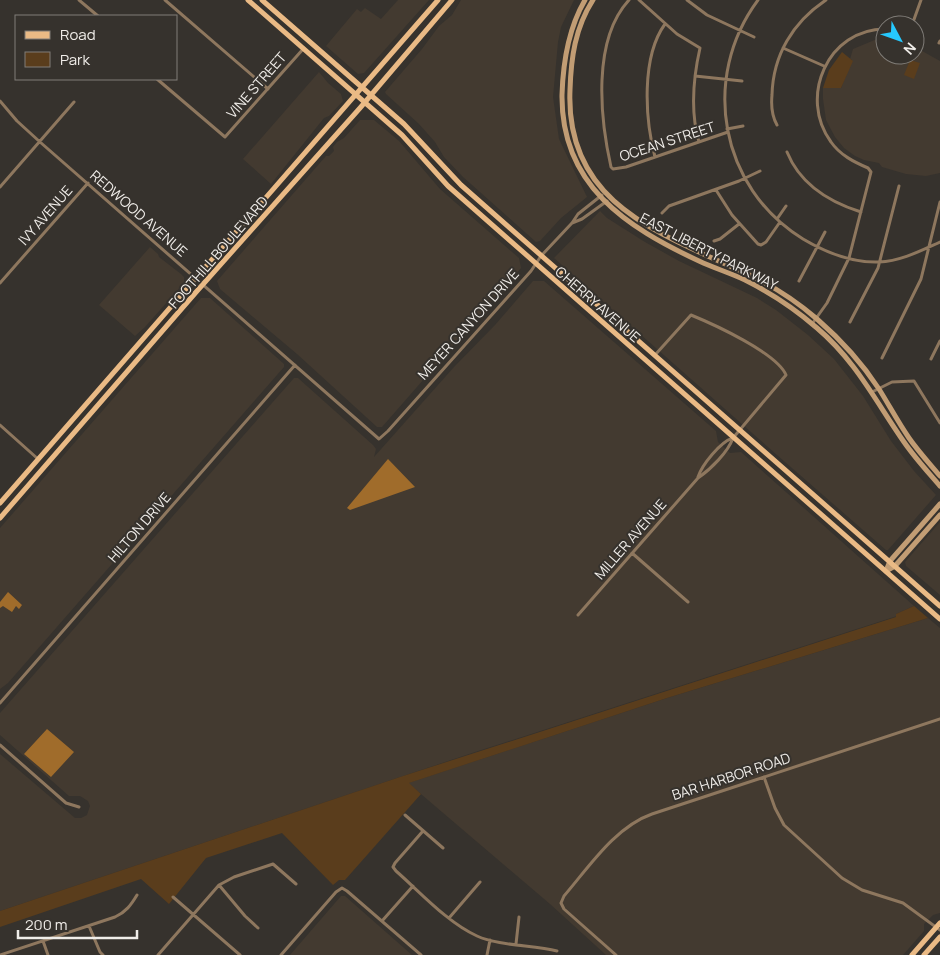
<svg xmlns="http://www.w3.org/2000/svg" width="940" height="955" viewBox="0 0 940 955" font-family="Manrope,sans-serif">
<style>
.built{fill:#433a30}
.green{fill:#5a3d1c}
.water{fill:#a06c2b}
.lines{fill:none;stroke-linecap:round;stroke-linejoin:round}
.street{stroke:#8e775e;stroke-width:3}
.secondary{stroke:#c29d74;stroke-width:5}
.primary{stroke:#eaba85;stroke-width:5}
.labels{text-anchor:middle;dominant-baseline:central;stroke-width:4;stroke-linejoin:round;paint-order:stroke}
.street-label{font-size:14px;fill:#f0ede9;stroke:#36322d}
</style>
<rect width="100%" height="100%" fill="#36322d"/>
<!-- built -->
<path class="built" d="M398,0H429L364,73L358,74L326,46L357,9L361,12L365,8L381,19Z
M461,0H574L561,27L558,42L553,97L559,139L587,197L561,218L540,241L536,242L463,177L444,157L435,142L419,124L386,94L385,92L422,49L439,26L452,15Z
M877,39H885V55H915V47L940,61V173L926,176L906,174L882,167L879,163L864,160L855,156L844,148L835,137L826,120L823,99V88H841L852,60L850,59L853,49Z
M319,72L328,83L341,94L343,101L329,116L324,118L271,184L243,159Z
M360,120H374L399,141L440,189L519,258L521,268L382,427H377L297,354L220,289L217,281L326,156H329L334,151L333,147L337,142L344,138Z
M600,211L607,218L645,242L679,261L757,298L776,310L808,335L834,359L863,396L891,441L914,471L936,495L888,550H886L777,455L554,258Z
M150,247L158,254L159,257L181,274L184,277V283L145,327L135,336L99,305Z
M533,281H544L716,431L718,442L730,453L741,452L914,606L896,614L897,616L472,753L0,911V754L75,818H81L87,815L90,806L88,801L80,796H69L0,735V713L294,378H298L373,445L376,449L374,457L454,367L495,325Z
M201,298H210L284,364V367L8,683L0,689V528Z
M940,522V595L906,566L905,562Z
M928,618L940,628V913L933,915L924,924V931L903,955H606L550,904L408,783L667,698Z
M341,896H345L412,955H290Z"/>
<!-- green -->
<path class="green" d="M842,52L853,61L841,88H823L829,70Z
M910,60L920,63L914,79L904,75Z
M914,606L928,618L667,698L409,783L421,794L345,880H339L333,885L282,833L206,858L169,904L141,879L0,927V911L403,776L896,617V614Z"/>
<!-- water -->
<path class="water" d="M388,459L415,487L350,510L347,508Z
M8,592L22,605L19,609L16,606L12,612L3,606L0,608V602Z
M47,729L74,752L51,777L24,754Z"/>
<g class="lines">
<!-- street -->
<path class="street" d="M79,0L98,16
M165,0L268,89
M629,0C592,40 600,118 611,167L613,169L626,167L728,132
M639,0L677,34L700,48C693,79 690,111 699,142
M687,0L707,15L754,37
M758,0C700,78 720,188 803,239C825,252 853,263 879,262C901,261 920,251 940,242
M912,25L921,0
M939,43L940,41
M783,48L824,66
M695,76L742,81
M157,79L225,137L304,48
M0,101L17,121L40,142L379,439L388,431L531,271L541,256L572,223L578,214L602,195
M777,125C772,116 771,105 772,95C773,55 793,22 826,0
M727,129L743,126
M787,152C800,184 829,202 861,212
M655,157C645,119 641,57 665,24
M0,187L74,102
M716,190L732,215L758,244L761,245L766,242L780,222
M662,213L669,206L739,181L760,171
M777,219L786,206
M572,223L582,219L607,201
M714,241L720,239L739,224
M799,281L825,232
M0,283L88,183
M850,322L878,268L899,186
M812,324L827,303L849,258L871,172L868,168C854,162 840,155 831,142C798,97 828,29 885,29
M882,358L921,279L940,202
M931,359L940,341
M872,392L892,382L914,381L940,423
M0,425L38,459
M698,477C702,465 720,442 733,438
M632,553L688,602
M578,615L698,478C711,469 728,452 733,438L786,375C777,353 713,324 691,315L655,355
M0,703L295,365
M0,745L66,803L79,807
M764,777L775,808L784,825L842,878L862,890L903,903L940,930
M405,815L443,848
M423,831L395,863L393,867L396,871C420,892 448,923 477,936C499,946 533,945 557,951
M219,885L245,916L258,928
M173,897L240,955
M449,918L480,882
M382,921L413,886
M89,926L100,952L103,955
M43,941L48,955
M516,944L519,917
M0,955L115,917C126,912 131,905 137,895
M158,955L219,885L234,877L273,864L296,884
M281,955L336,892L342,888L347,891L421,955
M487,955L490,940
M616,955L564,909L561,903L564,896C589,867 615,827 652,814L940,719"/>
<!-- secondary -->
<path class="secondary" d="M585,0C568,29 563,62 562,95C561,185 626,227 699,261C714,268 730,273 745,280C771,293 795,309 817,328C856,361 876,402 904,442C915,458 928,472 940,486
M593,0C575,28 571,58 570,90C565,203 659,233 743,272C770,284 795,300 817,319C840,339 862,363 879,389C889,405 898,422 909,438C918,451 929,463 940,476
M886,571L890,561L940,504
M886,571L895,566L940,515"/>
<!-- primary -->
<path class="primary" d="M248,0L402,135L448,186L940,619
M262,0L404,124L461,185L940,606
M0,503L438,0
M0,518L197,291L360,108L452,0
M912,955L940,923
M924,955L940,937"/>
</g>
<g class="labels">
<!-- street labels -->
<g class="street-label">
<text transform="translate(256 85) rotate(-49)">VINE STREET</text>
<text transform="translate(667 141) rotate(-18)">OCEAN STREET</text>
<text transform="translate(139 213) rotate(41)">REDWOOD AVENUE</text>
<text transform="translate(45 215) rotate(-49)">IVY AVENUE</text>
<text transform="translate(709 251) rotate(27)">EAST LIBERTY PARKWAY</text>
<text transform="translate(218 252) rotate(-49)">FOOTHILL BOULEVARD</text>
<text transform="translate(598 304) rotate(41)">CHERRY AVENUE</text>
<text transform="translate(468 324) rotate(-48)">MEYER CANYON DRIVE</text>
<text transform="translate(139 527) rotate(-49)">HILTON DRIVE</text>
<text transform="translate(630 539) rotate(-49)">MILLER AVENUE</text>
<text transform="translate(731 776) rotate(-18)">BAR HARBOR ROAD</text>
</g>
</g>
<!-- legend -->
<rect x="15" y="15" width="162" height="65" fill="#36322d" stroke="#807d78"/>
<rect x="25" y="31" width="25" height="8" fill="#eaba85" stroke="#807d78"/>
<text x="60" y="40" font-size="15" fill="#f0ede9">Road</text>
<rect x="25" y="52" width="25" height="15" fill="#5a3d1c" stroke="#807d78"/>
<text x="60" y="65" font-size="15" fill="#f0ede9">Park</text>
<!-- north arrow -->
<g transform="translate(900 40) rotate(131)"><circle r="24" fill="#36322d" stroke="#807d78"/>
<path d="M0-4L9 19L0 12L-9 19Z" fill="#26c9fe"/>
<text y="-8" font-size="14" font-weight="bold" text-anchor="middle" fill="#f0ede9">N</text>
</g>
<!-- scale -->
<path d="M18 930v8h119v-8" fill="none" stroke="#f0ede9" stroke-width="2.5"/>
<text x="25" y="930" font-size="15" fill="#f0ede9" stroke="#36322d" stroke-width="4" paint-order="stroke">200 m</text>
</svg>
